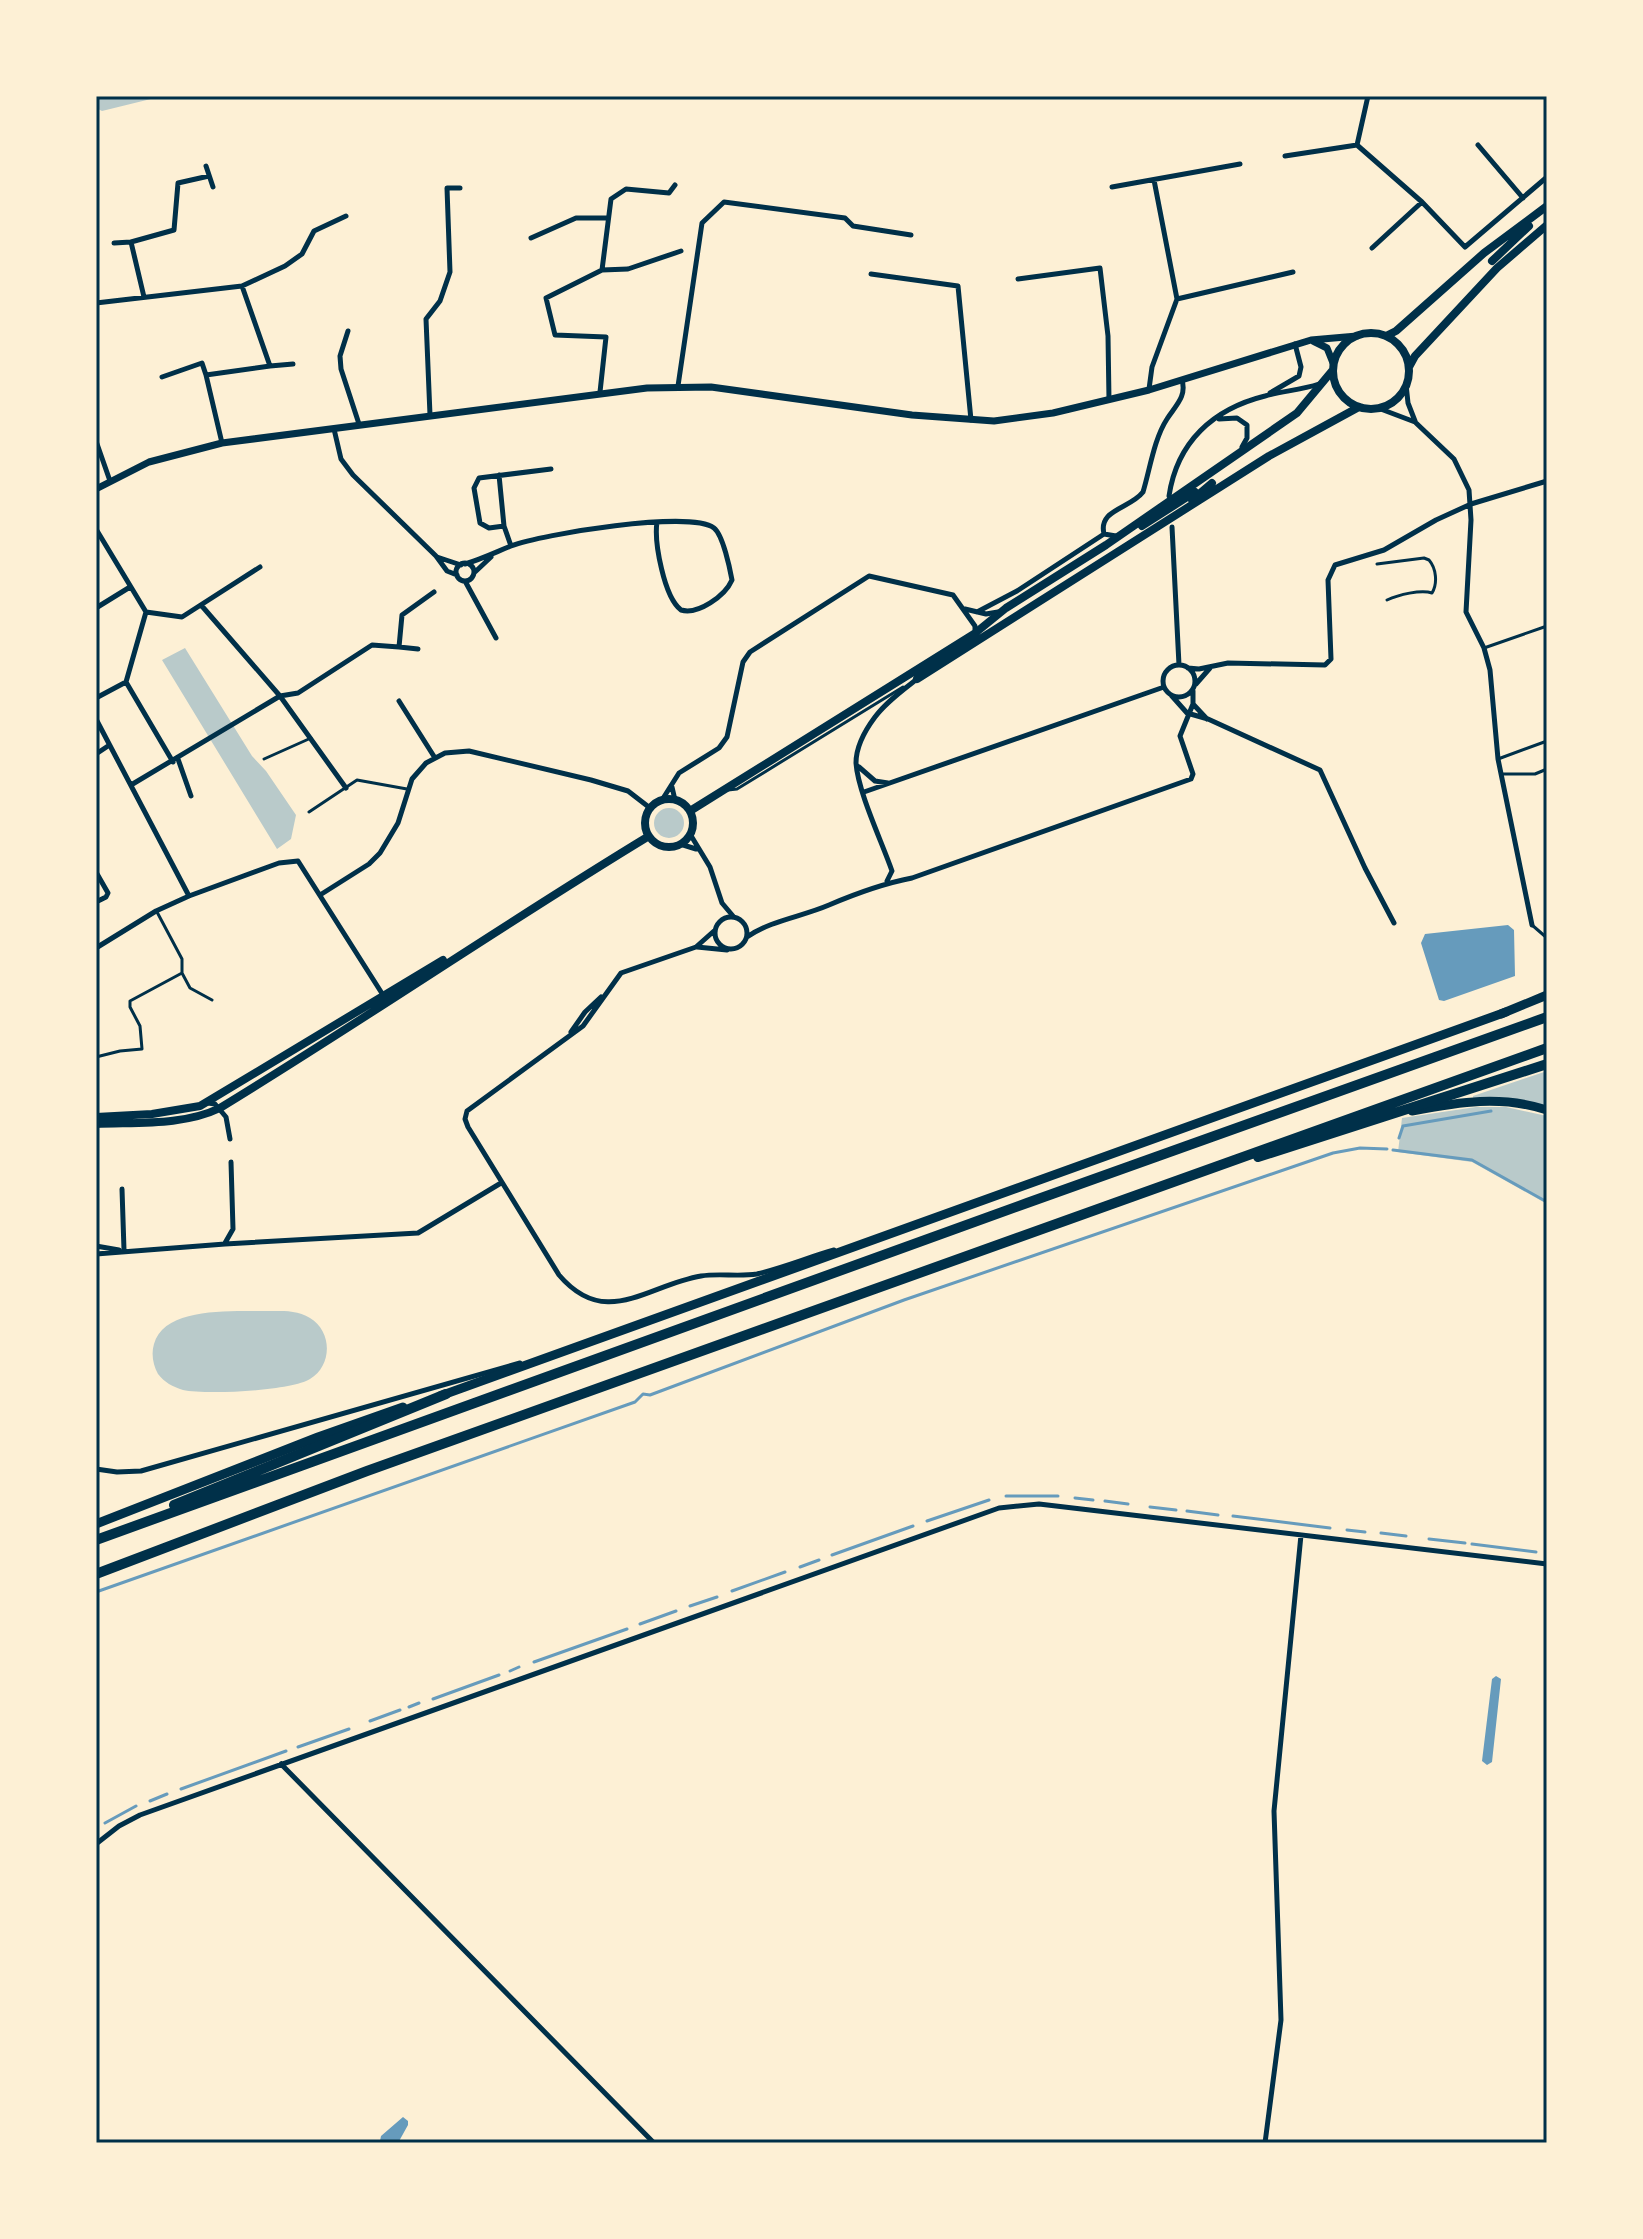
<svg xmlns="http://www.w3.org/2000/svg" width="1643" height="2239" viewBox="0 0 1643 2239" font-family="Lora,serif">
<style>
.green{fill:#b9caca}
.water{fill:#669bbc}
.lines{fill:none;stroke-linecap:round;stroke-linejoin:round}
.stream{stroke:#669bbc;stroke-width:3}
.service{stroke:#003049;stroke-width:3}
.minor{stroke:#003049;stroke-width:5}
.tertiary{stroke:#003049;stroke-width:7}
.secondary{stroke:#003049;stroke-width:8}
.primary{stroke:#003049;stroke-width:9}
.trunk{stroke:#003049;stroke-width:9}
.motorway{stroke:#003049;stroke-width:10}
.neatline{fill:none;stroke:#003049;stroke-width:3}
</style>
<rect width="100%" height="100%" fill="#fdf0d5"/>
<!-- green -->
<path class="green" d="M96,96H163L102,111L96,108Z
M185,648L252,756L266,771L296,815L291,839L277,849L162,660Z
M654 823a15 15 0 1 1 30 0a15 15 0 1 1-30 0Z
M1547,1071V1107L1473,1098V1096Z
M1476,1107H1506L1547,1116V1204L1472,1162L1398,1152L1402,1118Z
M275,1311C287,1311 299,1311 310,1318C333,1332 332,1366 310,1379C291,1391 206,1395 183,1390C173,1387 164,1382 158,1374C153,1365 151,1354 154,1344C165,1304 241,1312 275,1311Z"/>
<!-- water -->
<path class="water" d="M1508,925L1514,930L1515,976L1444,1001L1439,1000L1421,943L1425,934Z
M1496,1676L1501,1679L1492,1762L1487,1765L1482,1761L1492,1679Z
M403,2117L408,2121V2125L398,2143L380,2141L381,2136Z"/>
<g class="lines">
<!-- stream -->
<path class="stream" d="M1399,1138L1403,1126L1491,1111
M1393,1150L1472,1160L1547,1202
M1006,1496H1058
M1075,1498L1093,1500
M1105,1501L1128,1504
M1150,1507L1176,1510
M1187,1511L1218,1515
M1233,1516L1330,1528
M927,1521L989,1500
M1347,1530L1365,1532
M1381,1533L1406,1536
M1429,1539L1465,1543
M1472,1544L1536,1552
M832,1555L913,1526
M800,1567L819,1560
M732,1591L785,1572
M96,1592L635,1402L643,1394L650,1395L904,1300L1333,1153L1360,1148L1387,1149
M690,1606L717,1597
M640,1624L676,1611
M534,1662L627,1629
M510,1671L519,1667
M433,1699L499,1675
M409,1707L419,1703
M370,1721L400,1710
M298,1747L349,1729
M181,1789L286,1751
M150,1801L167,1794
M105,1823L136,1806"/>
<!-- service -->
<path class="service" d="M1377,564L1424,558L1429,560C1436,568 1438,583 1432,593C1421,589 1398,595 1387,600
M1484,648L1547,626
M264,759L311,738
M1498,759L1547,741
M1501,774H1535L1547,769
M728,790L737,789L903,687
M309,812L357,780L407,789
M1532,925L1547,938
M182,973L190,988L212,1000
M96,1057L120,1051L142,1049L140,1026L130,1007V1001L182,973V959L157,912"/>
<!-- minor -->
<path class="minor" d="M1357,145L1368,96
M1478,145L1523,198
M1285,156L1357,145L1422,202L1465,247L1547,177
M206,166L213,187
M1112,187L1240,164
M531,238L576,218H608
M114,243L131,242
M1372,248L1422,202
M602,270L628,269L681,251
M871,274L958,286L971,420
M1018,279L1100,268L1108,336L1109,400
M144,297L131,242L174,230L178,183L209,176
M1177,299L1293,272
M96,303L242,286L285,266L302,254L314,231L346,216
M348,331L340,356L341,369L359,424
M270,366L293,364
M162,377L202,363L206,375
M1406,384L1408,403L1415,421
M678,386L702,223L724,202L845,218L853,226L911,235
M1149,389L1152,367L1177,299L1154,180
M600,392L606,337L555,335L546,298L602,270L611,199L626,189L669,193L675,185
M1270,393L1299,376L1301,367L1295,344
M1378,408L1415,422L1454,459L1469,490L1471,520L1466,612L1484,648L1490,670L1498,759L1532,925
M430,415L426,319L440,301L450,272L447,188H460
M1219,419L1237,418L1247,425V438L1242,447
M334,429L341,459L353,475L436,556L447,571L457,575
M96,441L110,481
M222,443L206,375L270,366L242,286
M499,475L504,526L489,528L480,523L474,488L479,478L551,469
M1169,496C1177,442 1213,409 1265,396C1283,391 1301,390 1319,384
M504,526L511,546
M1172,527L1179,665
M96,529L146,612
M1104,534C1098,509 1130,509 1143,492C1150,469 1154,439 1167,419C1175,406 1187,397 1182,380
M437,557L461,565
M456 572a9 9 0 1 1 18 0a9 9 0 1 1-18 0Z
M465,564C482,559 496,552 511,546C542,534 690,510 714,528C723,535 730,569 732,580C725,596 698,615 681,610C664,597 654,542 657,522
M475,572L491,557
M465,581L496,638
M201,605L280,696L346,788
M96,608L130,587
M965,609L986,614L998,612
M977,612L1017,591L1104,534L1116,536
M399,647L418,649
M1163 681a16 16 0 1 1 32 0a16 16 0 1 1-32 0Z
M1188,668L1199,669L1228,663L1325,665L1331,659L1328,580L1335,565L1384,550L1436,520L1471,504L1547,481
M1196,684L1210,668
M1193,691V704L1207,719
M1171,695L1187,713L1208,719L1320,770L1365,868L1394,923
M96,698L126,682
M399,701L435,758
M96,719L189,896
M96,754L108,746
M178,759L191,796
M173,762L126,682L146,612L182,617L260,567
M859,767L875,781L888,783
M131,785L280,696L298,693L372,645L399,647L402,615L434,592
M672,787L675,800
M864,792L1164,687
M662,800L679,773L719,748L727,737L743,662L750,652L869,576L953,595L975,626V632
M690,834L710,867L722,903L733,916
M680,844L696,849
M96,872L108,893L106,897L96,902
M887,881L892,871C882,842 858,792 856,763C856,747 866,729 875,717C886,702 903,690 917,679
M320,895L369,864L380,853L398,823L412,779L426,763L445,753L469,751L591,780L628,791L650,808
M715 933a16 16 0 1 1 32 0a16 16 0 1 1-32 0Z
M714,931L696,947L621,973L583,1026L467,1111L465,1119L468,1127L559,1275C606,1330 647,1285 701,1276C719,1273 738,1277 757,1274C783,1268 809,1257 834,1250
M747,937C772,920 801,917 829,905C857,893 881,884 912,878L1191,779L1193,774L1180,736L1193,704
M697,947L727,950
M96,948L156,911L189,896L279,863L298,861L383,995
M571,1032L585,1012L601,997
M208,1103L215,1104L226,1117L230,1139
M122,1189L124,1250
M225,1243L233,1229L231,1162
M96,1246L119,1250
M96,1254L225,1244L418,1233L501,1183
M96,1469L117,1472L141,1471L520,1363
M281,1764L654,2143
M96,1844L119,1826L140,1815L999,1508L1039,1504L1547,1564
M1265,2143L1281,2020L1274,1811L1301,1535"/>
<!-- tertiary -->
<path class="tertiary" d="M1313,341L1327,348L1333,363
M96,489L149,462L222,443L647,388L711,387L912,415L994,421L1053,413L1149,390L1311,340L1357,336"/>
<!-- secondary -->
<path class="secondary" d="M1492,261L1529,226
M1333 371a38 38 0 1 1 76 0a38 38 0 1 1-76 0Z
M1386,336L1396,331L1484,253L1547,206
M1409,367L1415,356L1497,268L1547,225
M1192,500L1212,483
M1142,526L1195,492
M917,679L1269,456L1359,407
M645 823a24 24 0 1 1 48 0a24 24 0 1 1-48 0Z
M690,811L974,634L1006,608L1106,545L1297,413L1332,371
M96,1117L152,1114L200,1106L443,960
M96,1124C136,1122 183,1126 220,1108C364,1020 504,924 649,836"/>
<!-- primary -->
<path class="primary" d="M440,1396L1506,1012
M96,1524L318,1437L403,1407"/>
<!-- trunk -->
<path class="trunk" d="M1501,1014L1547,995
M1412,1111C1459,1102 1501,1095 1547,1110"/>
<!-- motorway -->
<path class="motorway" d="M1258,1157L1547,1064
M174,1505L446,1394
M96,1540L1027,1203L1547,1017
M96,1574L367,1471L1547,1048"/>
</g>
<!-- border -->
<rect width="1643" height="2239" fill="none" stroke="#fdf0d5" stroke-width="196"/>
<rect x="98" y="98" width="1447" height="2043" class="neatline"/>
</svg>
